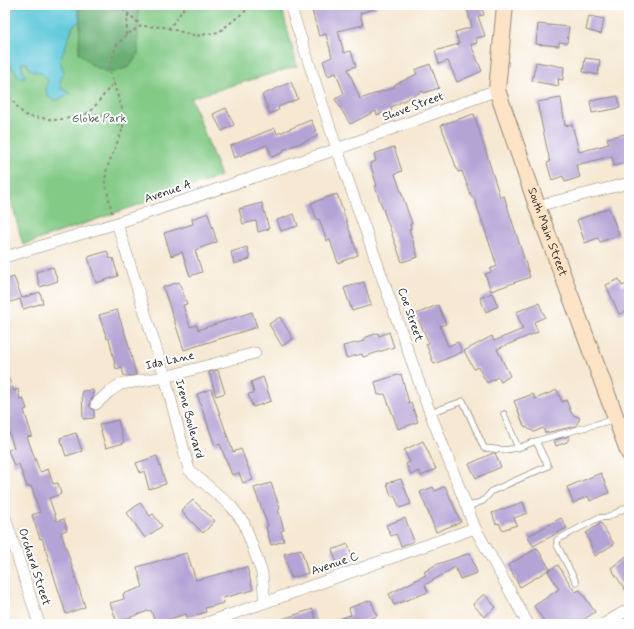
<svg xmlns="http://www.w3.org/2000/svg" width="634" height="629" viewBox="0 0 634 629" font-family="Mynerve,sans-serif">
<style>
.green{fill:#82ca86;stroke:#567a58}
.forest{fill:#69ae73;stroke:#4a6c4f}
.water{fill:#60c9db;stroke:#467a83}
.building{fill:#b4a3d5}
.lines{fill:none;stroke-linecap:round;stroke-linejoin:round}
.lane-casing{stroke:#908a7e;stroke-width:7}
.street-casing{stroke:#908a7e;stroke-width:12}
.secondary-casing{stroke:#908a7e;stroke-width:18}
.path{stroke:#908a7e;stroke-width:2;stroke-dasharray:3 3;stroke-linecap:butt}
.lane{stroke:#fff;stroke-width:5.5}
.street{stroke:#fff;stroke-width:11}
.secondary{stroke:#fee4c6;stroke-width:16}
.labels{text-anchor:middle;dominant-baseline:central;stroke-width:4;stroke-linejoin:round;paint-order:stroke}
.street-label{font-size:12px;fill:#2b2b2b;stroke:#fff}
.park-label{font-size:12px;fill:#49634b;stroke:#fff}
</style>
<rect width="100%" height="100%" fill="#fff"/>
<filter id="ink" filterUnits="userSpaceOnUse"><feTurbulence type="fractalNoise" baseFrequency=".025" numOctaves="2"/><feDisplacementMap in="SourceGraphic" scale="8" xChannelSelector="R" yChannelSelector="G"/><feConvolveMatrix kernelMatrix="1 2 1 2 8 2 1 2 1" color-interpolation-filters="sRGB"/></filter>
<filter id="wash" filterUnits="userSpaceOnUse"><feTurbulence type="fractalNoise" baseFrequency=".012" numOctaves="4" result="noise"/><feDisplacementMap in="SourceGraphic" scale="16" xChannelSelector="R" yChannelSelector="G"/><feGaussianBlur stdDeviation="0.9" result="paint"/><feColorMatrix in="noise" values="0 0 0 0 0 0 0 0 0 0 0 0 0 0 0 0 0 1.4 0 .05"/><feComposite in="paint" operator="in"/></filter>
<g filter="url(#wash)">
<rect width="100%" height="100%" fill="#f6e8d2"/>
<!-- green -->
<path class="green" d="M5,5H281L297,66L191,98L221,176L23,245L5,178Z"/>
<!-- forest -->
<path class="forest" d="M77,5H138V55L129,67L110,73L93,66L79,53L80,17Z"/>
<!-- water -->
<path class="water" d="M5,5H77L80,21L73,26L60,61L64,72L60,82L61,88L70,93L55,101L48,97L46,89L48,80L41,73L29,69L27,63H21L25,78L19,77L13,68L5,66Z"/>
<g id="blocks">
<!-- building -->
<path class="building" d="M318,5H377V8L360,13L363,25L338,31L344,53L351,51L356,66L348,69L360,99L395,87L394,85L417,74L415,70L430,64L439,88L424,93L423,91L391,107L392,110L377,115L376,111L350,124L335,99L344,94L336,73L328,76L323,61L332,57L326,34L319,36L311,7Z
M466,5H481L484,15L478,16L485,36L476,38L477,43L471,45L482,71L457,82L448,61L439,64L435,51L459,44L455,32L472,27Z
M589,16L604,19L601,34L586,30Z
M538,24L569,27L567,43L559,42V46L536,44Z
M585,58L600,60L598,75L583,72Z
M536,62L564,67L563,80L558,79L559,86L532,81Z
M291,82L298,99L278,107L279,110L270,114L262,95Z
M618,96L620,108L592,113L590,101Z
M561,98L565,126L572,124L579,152L609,144L607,138L625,134L629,151V162L614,166L612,156L576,165L580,177L565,182L563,176L552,180L547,163L550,162L537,102Z
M226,108L234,125L222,131L213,114Z
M474,114L500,197L504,196L530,277L491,291L485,274L491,272L490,269L497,266L474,197L472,198L462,171L458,172L441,125Z
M311,120L318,136L283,150L284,152L272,157L267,145L234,158L230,146L275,128L277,134Z
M394,147L402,171L395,174L412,224H410L411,229H409L418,257L402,262L375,187L377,186L370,163L376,161L374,154Z
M337,194L358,255L338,263L330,240L327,241L319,219L317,220L311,203Z
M262,203L269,229L258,232L256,221L243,224L239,209Z
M609,208L619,235L600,242L598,238L585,243L577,220Z
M208,213L217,242L195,250L202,272L190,276L182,252L171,256L164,233L193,224L192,219Z
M294,214L298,226L281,231L277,220Z
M247,247L250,259L234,264L231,252Z
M107,251L110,259L113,258L118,276L96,283L88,257Z
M53,267L58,281L40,287L36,272Z
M14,277L22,298L40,292L43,303L23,309L20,299L5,304V280Z
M619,279L622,286L629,283V310L619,314L606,285Z
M179,282L187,304L183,305L190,327L197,325L198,330L252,312L257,327L184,350L163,287Z
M364,282L371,305L352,311L344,288Z
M492,293L498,306L486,312L480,298Z
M539,303L545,317L534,322L538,332L497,349L510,376L501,382L498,377L487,383L478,367L474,369L464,351L492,336L494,341L523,329L516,312Z
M438,305L446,324L440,326L448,346L458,342L462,352L434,364L426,344L429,343L416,314Z
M117,310L128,343L136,375L124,376L122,367L116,369L109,338L107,339L99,315Z
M280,317L293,339L282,346L269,324Z
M389,332L394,347L363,357L362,354L346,358L343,346L365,341L364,338L378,333L379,336Z
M5,370L14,391L18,389L20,399L23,398L27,409L24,410L32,436L27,437L40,472L48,469L53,484L58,483L61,494L49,498L57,521L64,519L67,530L61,532L85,607L66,614L42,538L40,539L32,515L40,512L31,486L27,487L19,464L14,466L8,450L14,448L5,420Z
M218,370L225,393L216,396L209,372Z
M401,374L409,403H411L418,422L398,429L385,394L378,395L375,382Z
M263,377L271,401L253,407L248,394L254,393L251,382Z
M211,389L233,452L241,449L253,480L243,483L239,473L232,475L220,444L215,446L197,394Z
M93,390V397L89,405L94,411V418L83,419L82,391Z
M557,390L562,402L566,400L572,414L580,418L576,426L545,433L543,428L534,432L524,426L514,401L533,394L535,399Z
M118,420L124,443L106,448L99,425Z
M76,433L82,451L66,456L60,438Z
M570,436L567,442L556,446L554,440Z
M423,441L436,469L421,476L419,471L411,475L406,464L410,462L404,450Z
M493,453H495L501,467L476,478L469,464Z
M157,456L166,484L149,489L144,471L140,473L136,463Z
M601,473L609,493L590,501L588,496L573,503L567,487Z
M401,479L411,504L400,508L394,495L391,496L387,483Z
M271,483L280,509L278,510L284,530L281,531L284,541L271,545L266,527L268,526L254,488Z
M445,486L461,522L436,532L420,492L433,487L435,491Z
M193,500L215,521L203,533L181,511Z
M523,502L527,513L514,518L517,525L502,530L499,523L496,524L492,513Z
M140,503L150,516L153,514L162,526L145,538L127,513Z
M405,518L414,541L401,546L396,534L391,536L386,525Z
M561,518L567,528L533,546L528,536Z
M601,523L614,544L595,556L586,533Z
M348,544L353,561L338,566L332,550Z
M537,548L550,569L520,587L508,565Z
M301,549L308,573L291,578L284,554Z
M187,553L196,580L247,567L253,590L223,598L224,603L205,608L206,612L187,618L186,614L155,623L151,610L117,622L110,603L124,599L123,594L143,587L137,567Z
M470,553L477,573L460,579L455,567L425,585L428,592L394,605L389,594L426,575L424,572L435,565Z
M629,554V596L611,568Z
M558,565L575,592L580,590L595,612L577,624H546L534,606L559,589L548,571Z
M484,594L496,607L484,617L473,604Z
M371,600L377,616L354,624H329V622L351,615L349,608Z
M313,609L317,624H273V622Z"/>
</g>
</g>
<g filter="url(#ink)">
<use href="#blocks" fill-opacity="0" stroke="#908a7e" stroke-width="1"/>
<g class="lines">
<defs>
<path id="lane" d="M430,413L463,401L484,448L504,450L518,448L536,441L615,419
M504,414L518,448
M467,507L483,501L492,491L548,466L536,441
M576,582L557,545V540L598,518L608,517L629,506"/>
<path id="street" d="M290,5L337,149L426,402L475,528L528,624
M537,206L629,183
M117,223L165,377L189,470L231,506L244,523L262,573L265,602
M5,257L117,223L337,149L497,90
M96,404L110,391L121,384L165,377L255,353
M5,517L39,624
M204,624L475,528
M604,624L629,609"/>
<g id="secondary">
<path id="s1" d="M505,5L497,90L537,206L629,453"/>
</g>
</defs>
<!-- lane casing -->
<use href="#lane" class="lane-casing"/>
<!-- street casing -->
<use href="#street" class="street-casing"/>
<!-- secondary casing -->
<use href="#secondary" class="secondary-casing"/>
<!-- path -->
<path class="path" d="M118,5C126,13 135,18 141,26
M168,29L175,21L186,5
M126,35L128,15
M5,92L21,111L27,116L56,120L94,114L103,116L123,128
M86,114L92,110L114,82
M112,213L105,181L107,168L123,128V112L109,69L116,46L126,35L141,26L164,27L196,36L219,32L249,8L259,5"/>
<!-- lane -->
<use href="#lane" class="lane"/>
<!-- street -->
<use href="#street" class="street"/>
<!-- secondary -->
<use href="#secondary" class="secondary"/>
</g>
</g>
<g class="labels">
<!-- street labels -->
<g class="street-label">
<text transform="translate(413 107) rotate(-20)">Shove Street</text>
<text transform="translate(168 192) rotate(-19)">Avenue A</text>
<text stroke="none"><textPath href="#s1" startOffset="236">South Main Street</textPath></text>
<text transform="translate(410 315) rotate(71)">Coe Street</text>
<text transform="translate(170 361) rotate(-13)">Ida Lane</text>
<text transform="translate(189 419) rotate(75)">Irene Boulevard</text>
<text transform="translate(335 564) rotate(-19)">Avenue C</text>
<text transform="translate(34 567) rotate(72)">Orchard Street</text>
</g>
<!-- park labels -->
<g class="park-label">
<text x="99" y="119">Globe Park</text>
</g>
</g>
<!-- margin -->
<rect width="634" height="629" fill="none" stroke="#fff" stroke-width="20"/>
</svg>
